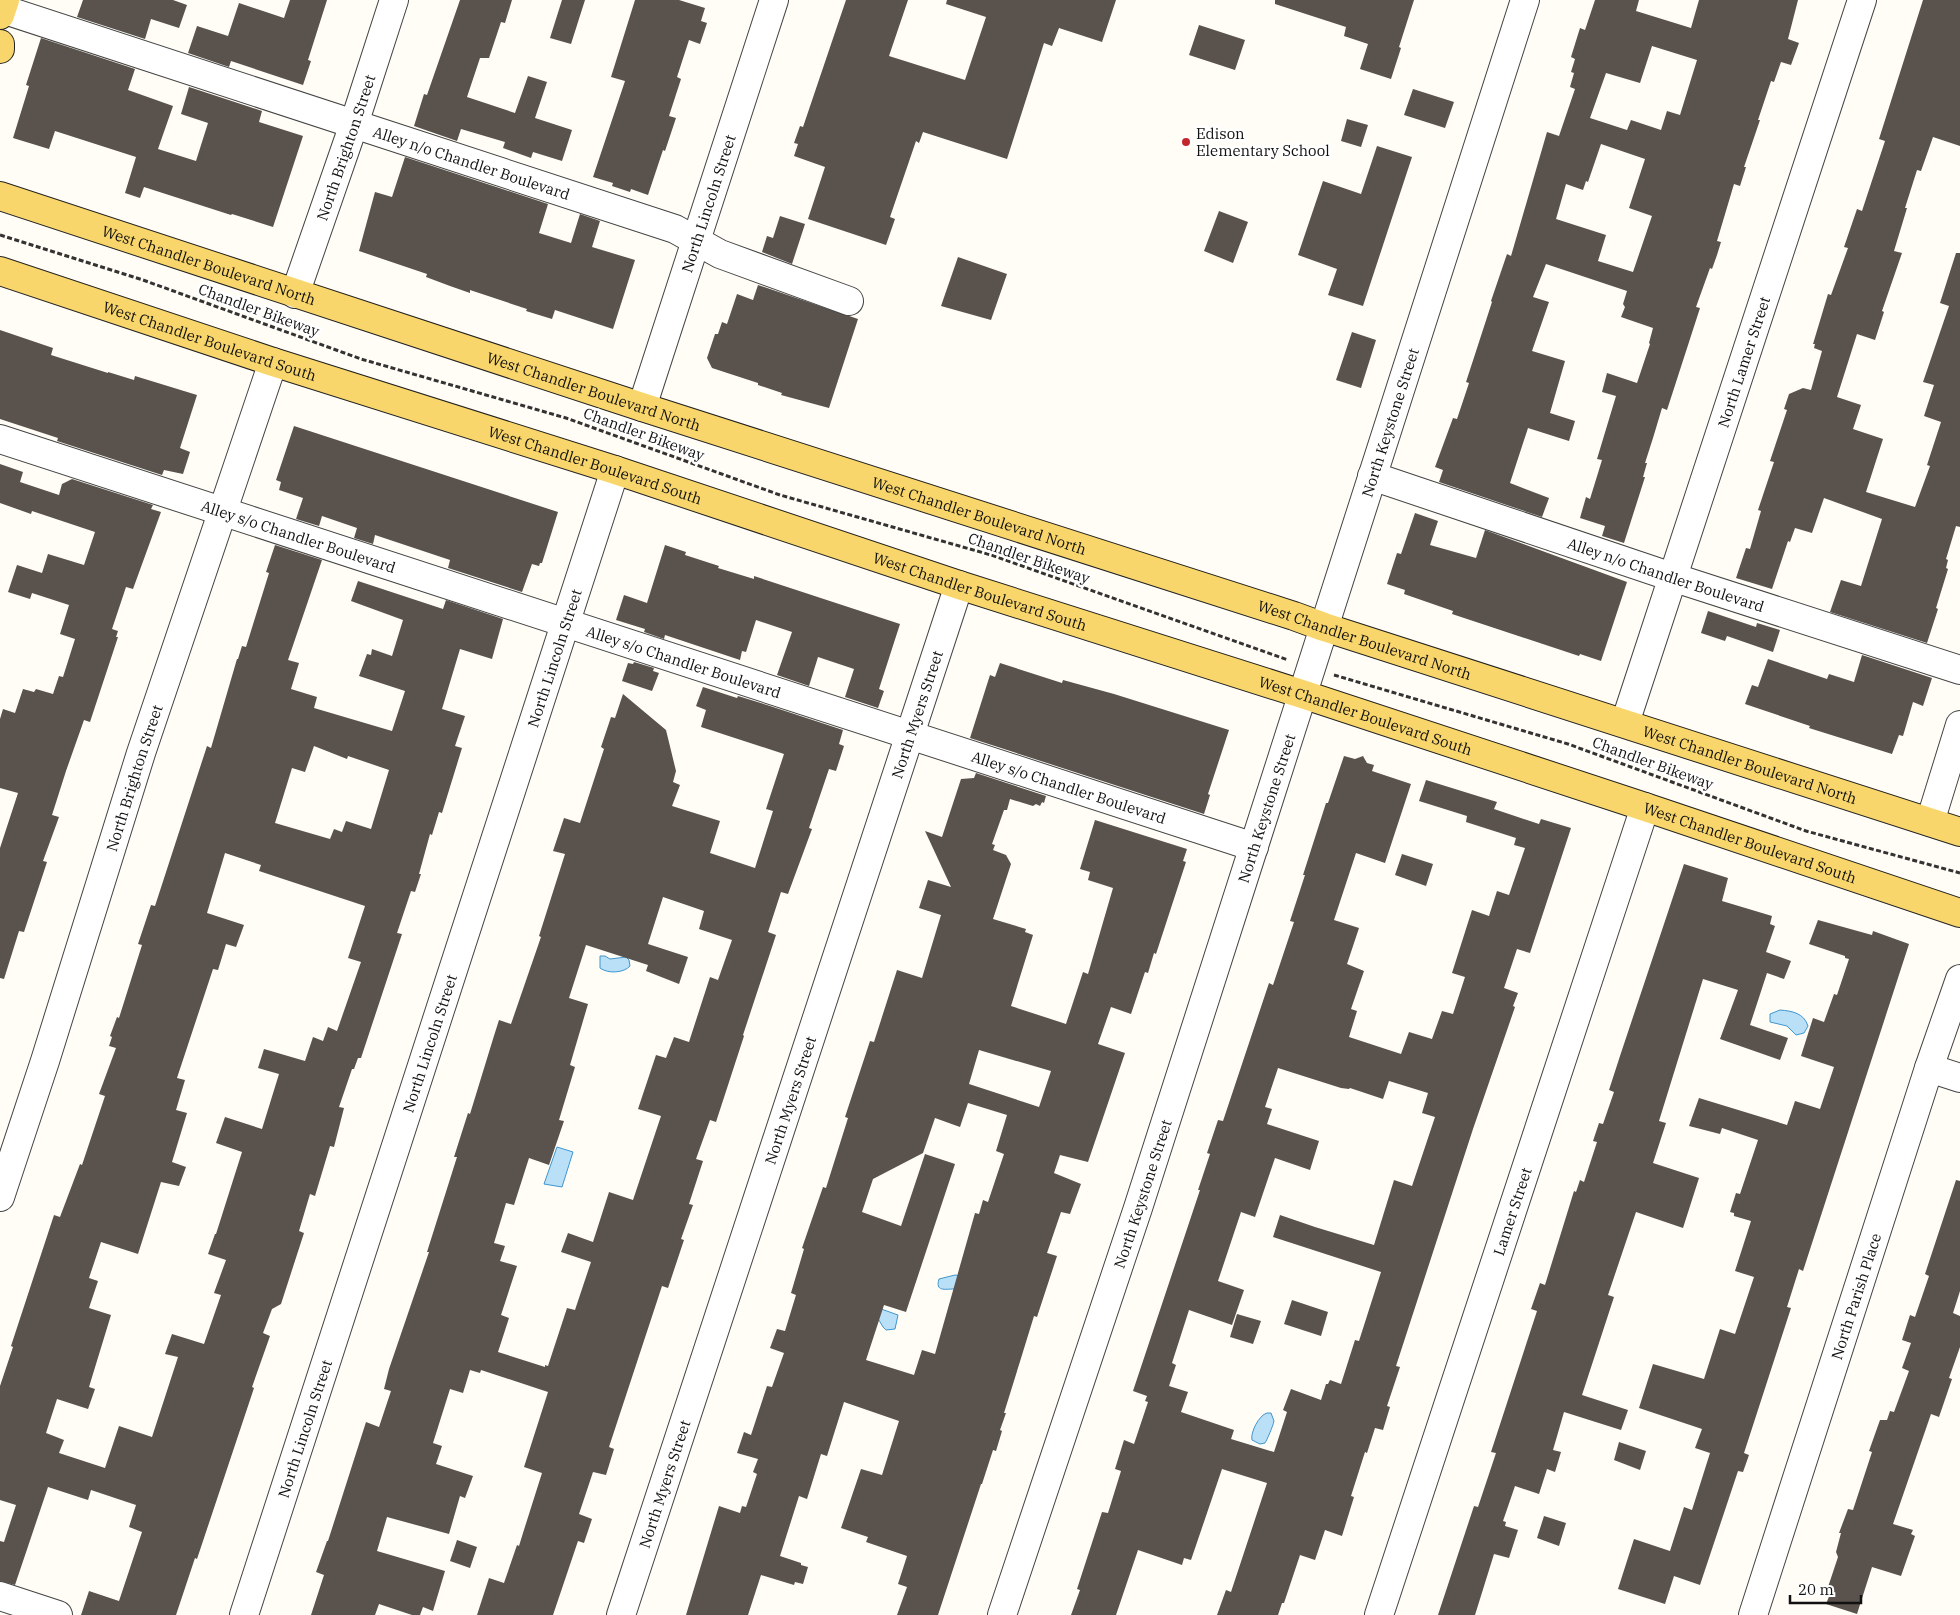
<svg xmlns="http://www.w3.org/2000/svg" width="1960" height="1615" viewBox="0 0 1960 1615" font-family="'IBM Plex Serif',serif">
<style>
.water{fill:#b9e0f7;stroke:#3f96cf}
.building{fill:#5a524d;fill-rule:evenodd}
.lines{fill:none;stroke-linecap:round;stroke-linejoin:round}
.minor-casing{stroke:#444;stroke-width:30}
.major-casing{stroke:#222;stroke-width:30}
.path{stroke:#333;stroke-width:3;stroke-dasharray:5 2.5;stroke-linecap:butt}
.minor{stroke:#fff;stroke-width:28}
.major{stroke:#f9d66b;stroke-width:28}
.poi-dot{fill:#c4262e;stroke:#fff;stroke-width:2}
.labels{text-anchor:middle;dominant-baseline:central;stroke-width:5;stroke-linejoin:round;paint-order:stroke}
.poi-label{font-size:15px;fill:#111;stroke:#fff;text-anchor:start}
.street-label{font-size:15px;fill:#111;stroke:#fff}
</style>
<rect width="100%" height="100%" fill="#fffdf5"/>
<!-- water -->
<path class="water" d="M600,956H605L610,959L626,957L629,960L630,966C624,973 608,974 600,968Z
M1780,1010C1792,1011 1804,1013 1808,1026L1804,1033L1796,1035L1787,1026L1770,1022V1014Z
M557,1147L573,1152L562,1187L544,1184Z
M955,1275L962,1276L954,1289C945,1289 935,1292 939,1279Z
M870,1305L898,1315L895,1329L886,1330L883,1327Z
M1267,1413H1271L1274,1421C1273,1426 1267,1440 1265,1443L1260,1444L1252,1440C1250,1433 1259,1415 1267,1413Z"/>
<!-- building -->
<path class="building" d="M83,0H173L187,5L179,28L151,19L145,39L77,17Z
M290,0H327L308,60L311,61L303,85L231,61L229,67L188,53L197,26L228,36L239,3L284,18Z
M460,0H512L505,23L501,22L489,58H480L467,97L515,113L528,76L547,82L535,118L572,130L562,161L533,152L531,158L503,148L505,142L461,129L457,141L414,126L424,94L427,95Z
M562,0H585L571,44L550,38Z
M635,0H679L705,8L701,21L707,23L700,44L689,40L677,77L681,79L669,116L676,118L665,151L663,150L648,195L631,189L630,192L612,186L613,183L593,177L625,81L611,77Z
M846,0H908L889,56L965,80L986,17L946,4L947,0H1116L1102,42L1059,28L1052,46L1044,43L1007,159L923,132L919,143L916,141L890,217L895,219L886,245L808,219L825,167L794,156L798,144L794,143L800,126L803,127Z
M1275,0H1414L1399,47L1401,48L1391,79L1360,69L1368,44L1344,36L1346,27L1275,4Z
M1595,0H1639L1636,11L1691,28L1699,0H1798L1788,39L1799,43L1791,65L1781,62L1774,82L1771,81L1758,120H1760L1744,167H1746L1740,186L1734,184L1717,241L1721,242L1717,255L1712,269L1710,268L1696,307L1700,308L1667,410L1662,408L1653,438L1645,463H1647L1643,477H1645L1624,543L1602,536L1605,526L1580,518L1586,497L1590,499L1602,460L1597,459L1616,396L1602,392L1607,373L1637,383L1650,344L1649,343L1653,328L1621,317L1625,307L1623,304L1627,291L1546,264L1533,297L1549,302L1532,351L1565,361L1550,413L1575,421L1569,441L1528,428L1510,483L1549,498L1542,517L1439,482L1443,470L1435,467L1453,418L1457,419L1469,383L1466,382L1492,302L1491,301L1507,254L1511,256L1547,132L1559,136L1575,89L1570,87L1574,73L1571,72L1575,59L1571,57L1580,28L1585,30ZM1652,46L1697,60L1680,115L1667,111L1661,130L1631,120L1627,130L1590,118L1606,73L1640,83ZM1601,144L1645,159L1629,208L1652,216L1633,272L1598,261L1606,235L1556,219L1566,184L1583,190L1586,181L1588,182Z
M1923,0H1960V146L1933,137L1921,171L1917,170L1905,208H1907L1894,251L1902,253L1882,311L1884,312L1875,340L1857,334L1837,397L1861,405L1853,429L1883,439L1866,492L1915,507L1930,466L1927,465L1941,422L1924,416L1934,385L1923,382L1949,306L1940,303L1956,253H1960V527L1956,526L1946,559L1948,560L1946,568L1948,569L1936,608L1938,609L1927,643L1830,612L1841,580L1861,586L1882,519L1824,498L1812,533L1795,528L1790,542L1788,541L1772,589L1736,578L1746,548L1750,549L1761,511L1758,510L1774,462L1770,461L1787,410L1784,409L1789,394L1803,388L1811,390L1822,351L1814,348L1815,344H1813L1828,294L1831,295L1848,248L1844,247L1857,209L1862,211L1885,141L1879,139Z
M1199,25L1245,40L1235,70L1189,55Z
M41,38L135,69L128,90L173,106L158,149L196,161L208,123L181,114L189,87L262,111L259,122L303,136L273,227L232,214L231,215L144,187L140,198L125,193L136,157L55,131L49,149L13,138L29,86L26,85Z
M1413,89L1454,102L1445,128L1404,115Z
M1347,119L1368,125L1361,147L1341,141Z
M1377,146L1412,157L1363,306L1328,295L1337,269L1298,255L1323,181L1361,194Z
M405,157L548,204L539,233L571,243L580,214L600,221L592,247L635,260L613,329L555,310L552,319L526,311L527,309L470,290V293L450,286L426,277L427,274L359,251L375,192L392,197Z
M1219,211L1248,222L1233,263L1204,251Z
M780,216L805,224L792,264L762,252L767,236L773,238Z
M958,257L1007,274L991,320L941,306Z
M758,285L858,319L829,408L781,395L782,393L758,385V383L712,368L707,358L715,334H718L722,322L727,324L737,294L753,300Z
M0,330L53,348L51,355L108,373V372L134,380L135,376L197,395L180,448L190,452L183,474L164,470L162,475L57,441L58,438L0,419Z
M1352,332L1376,340L1361,388L1336,380Z
M294,426L558,512L542,563H540L539,566L532,564L522,592L448,568L450,560L375,535L373,544L354,538L357,528L322,516L319,526L296,519L303,498L279,490L281,482L276,480Z
M0,464L23,472L20,482L59,495L62,484L72,479L153,505L151,509L161,512L133,589L126,587L112,629L118,631L116,637H118L90,722L84,720L66,771L52,815L59,817L43,861L47,862L24,932L19,931L4,979L0,978V848L18,793L0,788V719L3,709L15,713L23,689L34,692L36,689L53,694L59,676L63,677L75,639L60,634L69,605L32,593L30,599L8,592L17,565L42,573L48,554L84,565L95,532L32,511L31,514L0,503Z
M1415,513L1438,521L1430,545L1476,558L1485,530L1627,582L1601,661L1580,654L1579,656L1452,614L1453,611L1404,594L1405,590L1387,584L1397,553L1401,554Z
M275,545L322,560L288,660L299,663L291,689L317,697L314,708L392,731L405,691L359,676L367,654L371,655L372,649L392,656L403,620L351,601L358,581L443,609L446,600L503,619L492,659L460,649L442,709L465,716L455,746L462,748L442,813L439,812L432,835L430,834L419,874H421L415,892L411,891L397,933L402,934L361,1058H358L354,1069H352L339,1107L344,1108L334,1147L330,1146L315,1196L310,1194L299,1231L304,1233L281,1304L272,1309L263,1333L270,1336L252,1387L254,1388L197,1559L195,1558L176,1615H81L89,1591L119,1601L142,1532L129,1527L136,1505L91,1490L88,1500L48,1487L15,1585L0,1581V1541L4,1542L16,1505L0,1500V1386L13,1347L11,1346L54,1215L60,1217L80,1164L82,1165L105,1096L99,1094L116,1048L109,1046L112,1037L110,1036L117,1017L119,1018L142,945L138,944L151,905L155,906L207,746L211,748L237,659H238L242,646L246,647L269,573L266,572ZM314,746L347,759L348,756L389,770L371,829L346,821L342,832L334,829L330,839L275,823L292,768L305,772ZM225,853L261,865L259,871L365,906L348,958L361,962L337,1031L328,1027L323,1041L313,1037L305,1061L264,1049L258,1068L279,1074L262,1129L225,1117L216,1143L242,1152L216,1234H215L208,1254L226,1260L214,1293L221,1295L204,1344L172,1334L165,1354L178,1357L152,1437L119,1426L105,1468L59,1453L64,1440L46,1433L57,1399L88,1409L95,1389L89,1387L111,1315L89,1308L98,1281L89,1278L101,1242L138,1254L161,1182L179,1186L186,1167L172,1162L187,1113L176,1110L185,1080L177,1078L213,969L218,970L226,944L236,947L244,925L207,913Z
M665,545L686,552L685,555L719,566L718,568L754,579V576L900,624L879,689L884,691L878,708L845,697L854,669L818,657L809,686L777,675L792,632L756,620L746,652L742,651L740,660L665,635L664,639L644,632L645,629L616,620L624,595L647,603Z
M1708,611L1756,627L1757,623L1780,630L1773,652L1727,636L1725,641L1701,633Z
M1862,655L1932,678L1923,706L1913,702L1903,736L1899,735L1892,754L1809,728L1810,726L1745,704L1752,685L1758,687L1768,659L1827,679L1829,674L1854,682Z
M634,662L654,668L653,671L659,673L652,691L622,681L628,663L633,664Z
M1000,663L1062,683L1063,680L1114,694L1229,730L1208,794L1210,795L1204,814L970,738L990,675L995,677Z
M703,687L737,698L738,696L767,705L843,730L839,744L844,746L836,771L829,769L809,828L812,829L788,894L781,892L768,932L776,935L743,1035L744,1036L716,1122L710,1120L696,1159L703,1161L689,1204L693,1205L681,1239L684,1240L668,1288L662,1286L609,1447L614,1449L606,1475L593,1472L579,1514L592,1519L584,1543L578,1541L553,1615H477L489,1578L504,1583L517,1545L519,1546L523,1533L542,1473L524,1467L548,1392L481,1370L480,1373L470,1370L463,1393L450,1389L433,1443L442,1446L436,1464L473,1476L465,1498L460,1496L449,1534L387,1517L377,1551L445,1571L433,1611L423,1607L420,1615H412L379,1604L375,1615H311L324,1575L316,1572L327,1541H328L366,1422L379,1427L391,1391L384,1389L389,1369L429,1252H427L457,1157H454L468,1113L470,1114L493,1039L499,1020L511,1024L541,937L539,936L565,854L553,851L564,818L580,823L604,749L601,747L611,717L615,718L623,694L666,730L676,771L673,782L680,785L672,806L720,821L710,853L755,868L773,811L766,809L784,754L701,727L706,710L696,706ZM663,897L704,911L699,929L732,940L718,980L710,977L689,1042L674,1037L666,1058L656,1055L638,1109L661,1116L633,1200L609,1192L593,1242L568,1233L561,1252L591,1262L575,1310L567,1308L548,1366L545,1365V1367L498,1352L509,1318L501,1315L517,1266L500,1261L505,1246L494,1243L506,1203L514,1205L529,1158L549,1165L564,1121L559,1120L575,1067L570,1065L588,1004L569,998L586,945L648,965L646,971L679,984L688,957L648,944Z
M1344,756L1355,759L1363,756L1367,763L1374,765L1372,771L1411,784L1385,863L1356,853L1334,920L1359,928L1347,964L1364,971L1351,1009L1357,1011L1349,1037L1401,1054L1409,1032L1432,1039L1442,1011L1453,1014L1465,977L1452,973L1472,910L1489,916L1497,891L1509,895L1525,848L1514,845L1516,838L1466,822L1467,816L1419,801L1426,780L1497,802L1494,809L1539,824L1541,819L1571,828L1530,953L1517,949L1504,988L1518,993L1513,1006L1515,1007L1473,1129L1396,1366L1400,1367L1387,1406L1390,1407L1383,1430L1375,1428L1367,1453L1365,1452L1351,1496L1354,1497L1342,1536L1325,1530L1315,1560L1300,1555L1284,1603H1282L1278,1615H1217L1226,1590L1231,1592L1267,1483L1222,1469L1191,1560L1184,1558L1182,1565L1138,1550L1116,1615H1071L1080,1590L1077,1589L1102,1512L1108,1513L1121,1471L1115,1469L1124,1440L1134,1444L1148,1402L1145,1401L1147,1396L1133,1391L1200,1190H1198L1210,1154L1207,1153L1218,1120L1223,1121L1269,983L1273,985L1294,922L1290,921L1305,875H1303L1326,803H1328ZM1278,1068L1341,1088L1349,1089L1350,1088L1383,1099L1389,1081L1428,1093L1422,1113L1435,1117L1412,1186L1394,1180L1374,1245L1315,1227L1280,1215L1273,1237L1381,1272L1359,1341L1355,1340L1341,1384L1330,1380L1328,1384H1326L1321,1400L1291,1389L1283,1410L1287,1412L1274,1452L1231,1439L1234,1430L1181,1412L1188,1392L1169,1386L1176,1365L1172,1363L1189,1310L1232,1325L1244,1290L1218,1281L1241,1212L1255,1217L1275,1158L1310,1170L1319,1141L1267,1124L1272,1109L1265,1107Z
M976,773L1046,796L1044,803L1042,802L1040,806L1036,804L1033,806L1010,799L1007,810H1004L992,844L995,845L993,850L1006,855L1011,864L993,919L1026,929L1025,932L1033,935L1011,1006L1066,1024L1083,972L1088,974L1113,888L1088,880L1090,872L1080,869L1095,820L1187,849L1183,861L1186,862L1156,954L1154,953L1148,973L1145,972L1131,1014L1111,1007L1098,1044L1125,1053L1088,1162L1060,1155L1054,1173L1081,1184L1070,1214L1061,1212L1047,1253L1057,1256L1037,1317L1034,1316L1022,1355L1004,1413H1006L1000,1430L1002,1431L996,1451L993,1450L982,1484H981L938,1615H897L907,1587L898,1584L907,1556L866,1542L868,1537L841,1528L861,1469L882,1475L899,1421L844,1402L827,1456L821,1454L807,1499L799,1496L780,1556L801,1563V1565L808,1567L803,1584L795,1582L794,1585L761,1575L748,1615H686L719,1506L740,1513L742,1506L746,1507L757,1474L753,1472L758,1459L737,1453L744,1432L751,1435L767,1386L772,1387L784,1353L770,1348L777,1329L785,1331L796,1295L791,1293L804,1249L802,1248L823,1187L826,1188L848,1118L845,1117L870,1041L874,1042L897,970L922,978L941,915L919,908L928,880L951,887L925,831L942,837L961,779L974,778ZM979,1050L1051,1071L1039,1107L969,1084ZM968,1103L1007,1115L996,1151L1004,1154L988,1202L983,1200L979,1214L975,1213L935,1354L922,1350L914,1375L866,1360L884,1305L906,1312L955,1164L925,1154L901,1226L862,1212L873,1179L923,1153L935,1118L960,1127Z
M1402,854L1433,864L1426,886L1395,875Z
M1684,864L1728,878L1722,901L1772,916L1770,924L1775,926L1766,952L1791,961L1784,979L1767,973L1750,1025L1788,1038L1780,1060L1720,1039L1738,990L1703,979L1659,1121L1666,1123L1653,1163L1699,1178L1683,1228L1636,1212L1608,1295L1614,1297L1582,1395L1628,1410L1621,1430L1564,1412L1553,1450L1561,1452L1555,1472L1547,1469L1539,1494L1515,1486L1503,1521L1506,1522L1505,1526L1518,1530L1509,1558L1494,1554L1475,1615H1438L1474,1506L1478,1507L1496,1453L1491,1452L1537,1311L1531,1309L1540,1283L1545,1285L1574,1191L1576,1192L1580,1180L1584,1182L1597,1142L1593,1141L1599,1123L1603,1124L1614,1092L1609,1090L1620,1056Z
M1818,920L1872,935L1873,931L1909,944L1803,1271L1799,1269L1787,1307L1791,1308L1744,1453L1749,1455L1743,1472L1738,1471L1700,1585L1674,1576L1665,1604L1618,1589L1634,1539L1670,1551L1684,1507L1692,1510L1710,1453L1695,1448L1702,1429L1639,1408L1653,1364L1704,1379L1720,1329L1735,1334L1754,1277L1735,1271L1751,1221L1734,1216V1213L1730,1212L1736,1193L1740,1194L1758,1140L1722,1128L1720,1134L1689,1126L1699,1098L1787,1125L1795,1101L1820,1109L1834,1067L1801,1056L1813,1018L1824,1022L1834,994L1837,995L1849,959L1845,958V956L1809,944Z
M1956,1180L1960,1181V1291L1953,1313L1960,1316V1347L1949,1378L1952,1379L1939,1417L1931,1414L1893,1524L1913,1530L1911,1534L1915,1536L1901,1576L1872,1567L1857,1614L1826,1604L1830,1594L1826,1593L1838,1557L1836,1552L1841,1533H1839L1848,1509L1853,1510L1872,1452L1869,1451L1880,1420H1887L1890,1411L1894,1412L1909,1371L1902,1368L1911,1343L1902,1340L1910,1315L1915,1317L1929,1276L1925,1274Z
M1292,1300L1328,1312L1321,1336L1284,1324Z
M1237,1314L1261,1321L1253,1344L1230,1337Z
M1619,1442L1646,1451L1640,1470L1614,1460Z
M1544,1516L1566,1523L1559,1546L1537,1538Z
M457,1540L477,1547L470,1568L450,1561Z"/>
<g class="lines">
<defs>
<g id="minor">
<path id="s1" d="M2,9L675,229L720,254L849,301"/>
<path id="s2" d="M295,294L354,124L394,0"/>
<path id="s3" d="M642,407L774,0"/>
<path id="s4" d="M0,439L1254,847"/>
<path id="s5" d="M1372,476L1672,577L1960,670"/>
<path id="s6" d="M1625,723L1862,0"/>
<path d="M1930,822L1960,725"/>
<path d="M1929,1068L1960,1078"/>
<path id="s7" d="M0,1197L45,1061L141,753L273,362"/>
<path d="M0,1596L58,1615"/>
<path id="s8" d="M244,1615L615,470"/>
<path id="s9" d="M621,1615L959,585"/>
<path id="s10" d="M1002,1615L1138,1208L1525,0"/>
<path id="s11" d="M1379,1615L1645,807"/>
<path id="s12" d="M1753,1615L1929,1068L1960,979"/>
</g>
<g id="major">
<path d="M0,15L5,0"/>
<path d="M0,44V49"/>
<path id="s13" d="M0,196L642,407L1294,616L1324,627L1960,832"/>
<path id="s14" d="M0,271L273,362L615,470L959,585L1302,694L1645,807L1960,913"/>
</g>
</defs>
<!-- minor casing -->
<use href="#minor" class="minor-casing"/>
<!-- major casing -->
<use href="#major" class="major-casing"/>
<!-- path -->
<path class="path" d="M0,235L143,280L361,359L566,418L780,495L991,555L1288,660
M1334,675L1568,744L1806,831L1960,873"/>
<!-- minor -->
<use href="#minor" class="minor"/>
<!-- major -->
<use href="#major" class="major"/>
</g>
<!-- markers -->
<circle class="poi-dot" cx="1186" cy="142" r="5"/>
<g class="labels">
<!-- poi labels -->
<g class="poi-label">
<text x="1196" y="133">Edison<tspan x="1196" dy="17">Elementary School</tspan></text>
</g>
<!-- street labels -->
<g class="street-label">
<text stroke="none"><textPath href="#s2" startOffset="155">North Brighton Street</textPath></text>
<text stroke="none"><textPath href="#s1" startOffset="494">Alley n/o Chandler Boulevard</textPath></text>
<text stroke="none"><textPath href="#s3" startOffset="214">North Lincoln Street</textPath></text>
<text stroke="none"><textPath href="#s13" startOffset="220">West Chandler Boulevard North</textPath></text>
<text transform="translate(259 310) rotate(20)">Chandler Bikeway</text>
<text stroke="none"><textPath href="#s14" startOffset="221">West Chandler Boulevard South</textPath></text>
<text stroke="none"><textPath href="#s6" startOffset="380">North Lamer Street</textPath></text>
<text stroke="none"><textPath href="#s13" startOffset="625">West Chandler Boulevard North</textPath></text>
<text stroke="none"><textPath href="#s10" startOffset="1254">North Keystone Street</textPath></text>
<text transform="translate(644 434) rotate(20)">Chandler Bikeway</text>
<text stroke="none"><textPath href="#s14" startOffset="626">West Chandler Boulevard South</textPath></text>
<text stroke="none"><textPath href="#s13" startOffset="1030">West Chandler Boulevard North</textPath></text>
<text stroke="none"><textPath href="#s4" startOffset="314">Alley s/o Chandler Boulevard</textPath></text>
<text transform="translate(1029 558) rotate(19)">Chandler Bikeway</text>
<text stroke="none"><textPath href="#s5" startOffset="310">Alley n/o Chandler Boulevard</textPath></text>
<text stroke="none"><textPath href="#s14" startOffset="1031">West Chandler Boulevard South</textPath></text>
<text stroke="none"><textPath href="#s13" startOffset="1435">West Chandler Boulevard North</textPath></text>
<text stroke="none"><textPath href="#s8" startOffset="1006">North Lincoln Street</textPath></text>
<text stroke="none"><textPath href="#s4" startOffset="719">Alley s/o Chandler Boulevard</textPath></text>
<text stroke="none"><textPath href="#s9" startOffset="948">North Myers Street</textPath></text>
<text stroke="none"><textPath href="#s14" startOffset="1436">West Chandler Boulevard South</textPath></text>
<text transform="translate(1653 763) rotate(20)">Chandler Bikeway</text>
<text stroke="none"><textPath href="#s13" startOffset="1840">West Chandler Boulevard North</textPath></text>
<text stroke="none"><textPath href="#s7" startOffset="440">North Brighton Street</textPath></text>
<text stroke="none"><textPath href="#s4" startOffset="1124">Alley s/o Chandler Boulevard</textPath></text>
<text stroke="none"><textPath href="#s10" startOffset="849">North Keystone Street</textPath></text>
<text stroke="none"><textPath href="#s14" startOffset="1841">West Chandler Boulevard South</textPath></text>
<text stroke="none"><textPath href="#s8" startOffset="601">North Lincoln Street</textPath></text>
<text stroke="none"><textPath href="#s9" startOffset="542">North Myers Street</textPath></text>
<text stroke="none"><textPath href="#s10" startOffset="444">North Keystone Street</textPath></text>
<text stroke="none"><textPath href="#s11" startOffset="425">Lamer Street</textPath></text>
<text stroke="none"><textPath href="#s12" startOffset="335">North Parish Place</textPath></text>
<text stroke="none"><textPath href="#s8" startOffset="196">North Lincoln Street</textPath></text>
<text stroke="none"><textPath href="#s9" startOffset="138">North Myers Street</textPath></text>
</g>
</g>
<!-- scale -->
<path d="M1790 1595v8h71v-8" fill="none" stroke="#111111" stroke-width="2.5"/>
<text x="1798" y="1595" font-size="15" fill="#111111" stroke="#ffffff" stroke-width="4" paint-order="stroke">20 m</text>
</svg>
